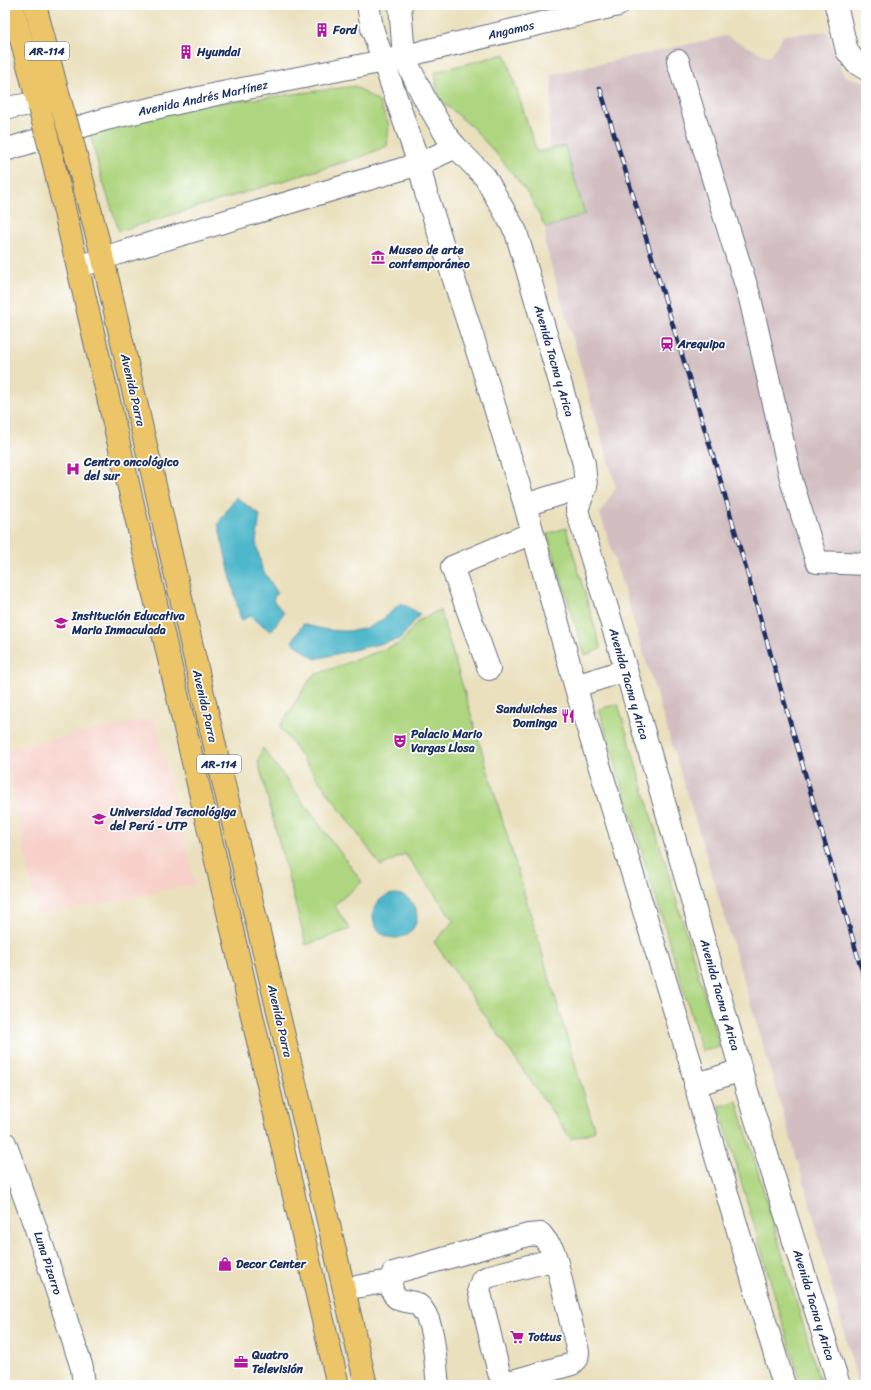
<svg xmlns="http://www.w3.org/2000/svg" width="871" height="1390" viewBox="0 0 871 1390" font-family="Sriracha,sans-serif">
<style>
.built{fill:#f7d0c9}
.industrial{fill:#d2bec1}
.green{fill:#aed57f;stroke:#64826e}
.water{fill:#4db7cb;stroke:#347394}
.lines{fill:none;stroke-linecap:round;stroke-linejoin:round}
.minor-casing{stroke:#636d7f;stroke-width:24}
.major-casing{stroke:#636d7f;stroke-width:24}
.minor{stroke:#fff;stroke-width:22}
.major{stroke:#ecc569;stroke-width:22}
.rail-casing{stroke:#1b2f5e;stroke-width:4.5}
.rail{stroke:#fff;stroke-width:3;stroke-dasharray:9;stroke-linecap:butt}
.major-bridge-casing{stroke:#636d7f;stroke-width:24;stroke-linecap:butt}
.major-bridge{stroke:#ecc569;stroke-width:22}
.labels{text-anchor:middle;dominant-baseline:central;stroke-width:3.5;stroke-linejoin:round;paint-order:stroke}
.shield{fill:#fff;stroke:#5f6d8e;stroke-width:1}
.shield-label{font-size:11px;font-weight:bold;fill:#1b2f5e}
.poi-label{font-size:12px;font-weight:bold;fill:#1b2f5e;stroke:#fff;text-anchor:start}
.street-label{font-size:12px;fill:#1b2f5e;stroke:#fff}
</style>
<rect width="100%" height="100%" fill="#fff"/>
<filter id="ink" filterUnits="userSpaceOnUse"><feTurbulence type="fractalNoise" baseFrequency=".025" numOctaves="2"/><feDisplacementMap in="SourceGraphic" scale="8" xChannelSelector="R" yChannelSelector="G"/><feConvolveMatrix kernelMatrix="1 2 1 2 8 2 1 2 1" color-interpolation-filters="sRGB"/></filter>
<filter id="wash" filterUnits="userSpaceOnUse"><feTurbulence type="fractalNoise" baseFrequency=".012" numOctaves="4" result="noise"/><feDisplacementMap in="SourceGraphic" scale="16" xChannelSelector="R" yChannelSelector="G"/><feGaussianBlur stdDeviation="0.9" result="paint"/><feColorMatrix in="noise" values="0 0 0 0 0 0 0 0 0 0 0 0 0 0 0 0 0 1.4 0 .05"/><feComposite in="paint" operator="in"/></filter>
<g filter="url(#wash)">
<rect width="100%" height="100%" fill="#eae0bd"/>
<!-- built -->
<path class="built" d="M154,718L195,884L105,903L37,914L5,749Z"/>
<!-- industrial -->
<path class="industrial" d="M827,31L844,76L866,82V1385H858L808,1196L699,832L600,513L616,487L545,244L552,74L726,36L769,57L784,35Z"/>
<!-- green -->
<path class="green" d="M505,54L537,152L565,146L585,214L546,228L529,195L502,160L472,127L438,98L435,72Z
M355,86L379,102L389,125L387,146L361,157L119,231L101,176L90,134L199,105L248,100Z
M566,528L601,649L585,655L547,534Z
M440,610L595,1131L571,1139L434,942L454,921L405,854L381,866L280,727L312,676L401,643L418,621Z
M618,704L720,1047L702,1051L599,709Z
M263,748L362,882L334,905L350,929L306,945L258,761Z
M737,1101L821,1385H801L719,1106Z"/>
<!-- water -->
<path class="water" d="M236,497L260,515L256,542L262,569L277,592L273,600L284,613L271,631L249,616L241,621L218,524Z
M401,603L420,614L400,639L315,659L292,642L303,624C326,631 355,636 377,623C386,618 393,609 401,603Z
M373 916a22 22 0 1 1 44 0a22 22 0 1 1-44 0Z"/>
</g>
<g filter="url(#ink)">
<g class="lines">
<defs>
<path id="minor" d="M368,5L372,28L419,164L426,193L483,369L525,505L581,706L690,1061L700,1103L784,1385
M400,5L404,57L426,101L446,135L456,147L485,177L516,232L584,464L586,486L577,510L626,670L747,1091L839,1385
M836,5L847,51L856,63L866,69
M678,61L721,205L750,298L792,483L817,562L866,564
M5,108L38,103L57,98
M5,150L106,119L217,94L404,57L425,51L618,5
M78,267L122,252L419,164L456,147
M525,505L586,486
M489,669L452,567L532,533
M576,686L626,670
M695,1085L741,1070
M5,1143L43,1248L82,1368L84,1385
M344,1289L390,1281
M438,1385C435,1364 435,1326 423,1310C416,1300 409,1303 401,1300C390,1296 390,1282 393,1273L528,1235L541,1234L553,1250L556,1259L578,1352L577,1359L572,1364L509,1382L503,1379L499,1373L479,1289L482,1280L490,1276L556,1259"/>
<path id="major" d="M12,5L39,107
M35,5L60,101
M73,144L103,259L220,768L334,1246L366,1385
M50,148L338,1385"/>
</defs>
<!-- minor casing -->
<use href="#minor" class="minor-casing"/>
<!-- major casing -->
<use href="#major" class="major-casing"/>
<!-- minor -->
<use href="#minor" class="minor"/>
<!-- major -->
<use href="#major" class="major"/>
<defs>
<path id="rail" d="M600,88L721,482L866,985"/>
</defs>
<!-- rail casing -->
<use href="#rail" class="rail-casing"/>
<!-- rail -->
<use href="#rail" class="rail"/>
<defs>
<path id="major-bridge" d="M60,101L73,144
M39,107L50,148"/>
</defs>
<!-- major-bridge casing -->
<use href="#major-bridge" class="major-bridge-casing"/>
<!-- major-bridge -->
<use href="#major-bridge" class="major-bridge"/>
</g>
</g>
<!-- icons -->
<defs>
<symbol id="building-bare" viewBox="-9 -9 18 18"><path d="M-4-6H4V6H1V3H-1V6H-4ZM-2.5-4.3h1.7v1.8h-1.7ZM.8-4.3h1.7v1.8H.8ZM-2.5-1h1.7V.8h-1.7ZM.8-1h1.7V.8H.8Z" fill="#b5179e" stroke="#fff" stroke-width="2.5" paint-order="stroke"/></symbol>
<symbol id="museum-bare" viewBox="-9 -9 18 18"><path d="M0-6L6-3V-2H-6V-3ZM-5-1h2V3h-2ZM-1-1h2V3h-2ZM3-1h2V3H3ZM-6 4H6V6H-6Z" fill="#b5179e" stroke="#fff" stroke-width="2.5" paint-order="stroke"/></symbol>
<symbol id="station-bare" viewBox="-9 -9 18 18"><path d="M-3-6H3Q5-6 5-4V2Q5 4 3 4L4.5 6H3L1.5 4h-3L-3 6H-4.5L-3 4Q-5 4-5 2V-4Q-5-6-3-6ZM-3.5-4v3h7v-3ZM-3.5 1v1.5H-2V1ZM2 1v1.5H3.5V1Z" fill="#b5179e" stroke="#fff" stroke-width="2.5" paint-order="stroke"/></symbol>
<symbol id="hospital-bare" viewBox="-9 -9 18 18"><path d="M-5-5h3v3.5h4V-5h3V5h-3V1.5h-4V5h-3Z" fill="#b5179e" stroke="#fff" stroke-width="2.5" paint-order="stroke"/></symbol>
<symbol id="school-bare" viewBox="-9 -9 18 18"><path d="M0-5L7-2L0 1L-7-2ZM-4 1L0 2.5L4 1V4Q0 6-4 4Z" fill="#b5179e" stroke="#fff" stroke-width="2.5" paint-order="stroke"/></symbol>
<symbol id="restaurant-bare" viewBox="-9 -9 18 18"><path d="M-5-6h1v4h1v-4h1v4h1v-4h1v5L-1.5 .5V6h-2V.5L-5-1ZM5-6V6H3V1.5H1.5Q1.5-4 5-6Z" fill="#b5179e" stroke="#fff" stroke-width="2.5" paint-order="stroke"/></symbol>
<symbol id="theatre-bare" viewBox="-9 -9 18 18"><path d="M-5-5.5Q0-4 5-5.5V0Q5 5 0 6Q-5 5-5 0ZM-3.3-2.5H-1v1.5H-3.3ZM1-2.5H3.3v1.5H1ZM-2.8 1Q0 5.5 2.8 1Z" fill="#b5179e" stroke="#fff" stroke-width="2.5" paint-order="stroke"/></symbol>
<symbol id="shop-bare" viewBox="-9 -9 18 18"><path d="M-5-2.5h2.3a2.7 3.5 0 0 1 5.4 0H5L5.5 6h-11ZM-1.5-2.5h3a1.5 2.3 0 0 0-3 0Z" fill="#b5179e" stroke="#fff" stroke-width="2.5" paint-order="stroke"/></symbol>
<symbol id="supermarket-bare" viewBox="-9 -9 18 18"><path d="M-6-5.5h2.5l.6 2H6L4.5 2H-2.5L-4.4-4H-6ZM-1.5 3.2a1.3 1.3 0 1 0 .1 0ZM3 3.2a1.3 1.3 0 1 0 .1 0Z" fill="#b5179e" stroke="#fff" stroke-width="2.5" paint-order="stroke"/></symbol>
<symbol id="office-bare" viewBox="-9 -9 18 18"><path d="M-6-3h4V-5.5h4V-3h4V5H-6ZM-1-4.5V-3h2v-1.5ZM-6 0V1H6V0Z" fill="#b5179e" stroke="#fff" stroke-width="2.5" paint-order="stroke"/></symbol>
</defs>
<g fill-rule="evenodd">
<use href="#building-bare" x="312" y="20" width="20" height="20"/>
<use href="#building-bare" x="176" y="42" width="20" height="20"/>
<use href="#museum-bare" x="368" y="247" width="20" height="20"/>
<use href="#station-bare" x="657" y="334" width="20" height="20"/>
<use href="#hospital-bare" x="63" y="459" width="20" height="20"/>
<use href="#school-bare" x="51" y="613" width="20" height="20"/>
<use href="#restaurant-bare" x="558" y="706" width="20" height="20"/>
<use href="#theatre-bare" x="390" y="731" width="20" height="20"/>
<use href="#school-bare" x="89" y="809" width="20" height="20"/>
<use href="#shop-bare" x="215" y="1254" width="20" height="20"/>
<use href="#supermarket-bare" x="507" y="1327" width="20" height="20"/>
<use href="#office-bare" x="231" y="1352" width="20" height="20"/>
</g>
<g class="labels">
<!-- shield labels -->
<g class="shield">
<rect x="25" y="42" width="44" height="18" rx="3"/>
<rect x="197" y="755" width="44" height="18" rx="3"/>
</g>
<g class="shield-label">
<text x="47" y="51">AR-114</text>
<text x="219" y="764">AR-114</text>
</g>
<!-- poi labels -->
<g class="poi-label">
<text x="333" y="30">Ford</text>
<text x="197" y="52">Hyundai</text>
<text x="389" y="250">Museo de arte<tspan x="389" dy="14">contemporáneo</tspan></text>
<text x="678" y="344">Arequipa</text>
<text x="84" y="462">Centro oncológico<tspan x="84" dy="14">del sur</tspan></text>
<text x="72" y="616">Institución Educativa<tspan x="72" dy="14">Maria Inmaculada</tspan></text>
<text x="557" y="709" text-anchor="end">Sandwiches<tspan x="557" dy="14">Dominga</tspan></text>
<text x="411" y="734">Palacio Mario<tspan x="411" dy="14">Vargas Llosa</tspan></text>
<text x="110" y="812">Universidad Tecnológiga<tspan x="110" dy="14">del Perú - UTP</tspan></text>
<text x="236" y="1264">Decor Center</text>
<text x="528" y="1337">Tottus</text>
<text x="252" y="1355">Quatro<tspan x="252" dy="14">Televisión</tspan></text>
</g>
<!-- street labels -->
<g class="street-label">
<text transform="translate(511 30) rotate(-13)">Angamos</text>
<text transform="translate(203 98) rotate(-12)">Avenida Andrés Martínez</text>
<text transform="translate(554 361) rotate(74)">Avenida Tacna y Arica</text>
<text transform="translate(133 390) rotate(77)">Avenida Parra</text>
<text transform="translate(629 684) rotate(74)">Avenida Tacna y Arica</text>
<text transform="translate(205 706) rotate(77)">Avenida Parra</text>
<text transform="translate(720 995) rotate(74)">Avenida Tacna y Arica</text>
<text transform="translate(280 1021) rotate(77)">Avenida Parra</text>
<text transform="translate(48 1263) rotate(72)">Luna Pizarro</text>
<text transform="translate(814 1305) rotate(73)">Avenida Tacna y Arica</text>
</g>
</g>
<!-- margin -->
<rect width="871" height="1390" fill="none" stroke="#fff" stroke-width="20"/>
</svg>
